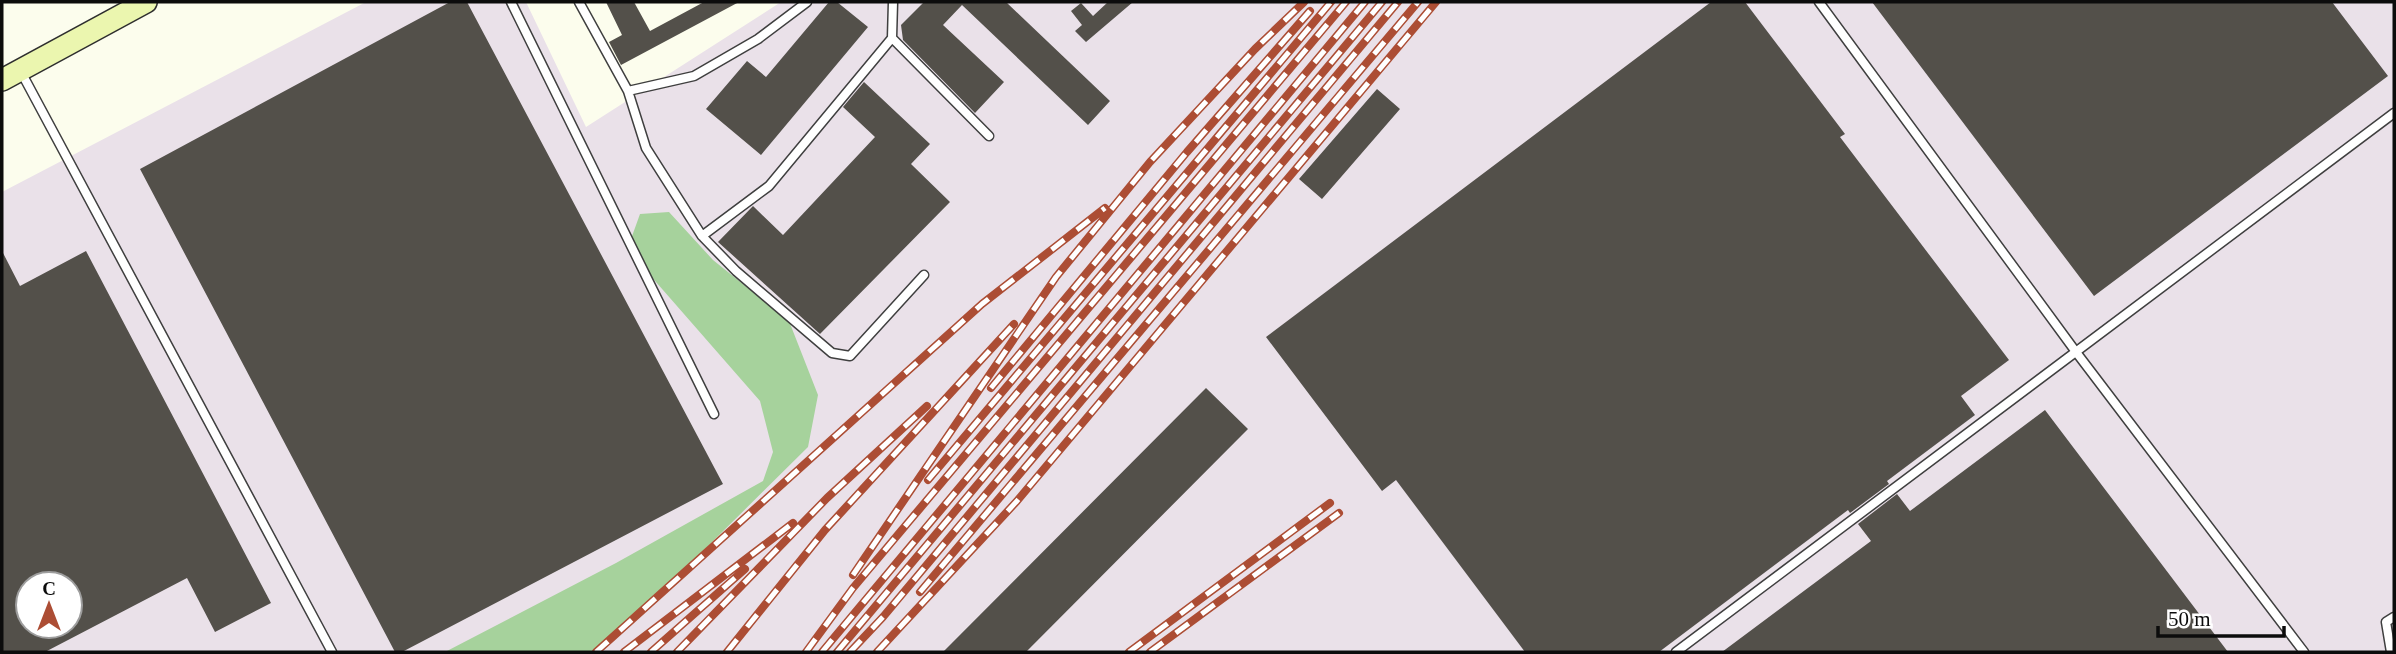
<svg xmlns="http://www.w3.org/2000/svg" width="2396" height="654" viewBox="0 0 2396 654" font-family="'Times New Roman',serif">
<style>
.industrial{fill:#eae1e9;fill-rule:evenodd}
.forest{fill:#a6d29c}
.building{fill:#53504a;fill-rule:evenodd}
.lines{fill:none;stroke-linecap:round;stroke-linejoin:round}
.service-casing{stroke:#3f3f3f;stroke-width:11}
.secondary-casing{stroke:#2e2e2e;stroke-width:24}
.service{stroke:#fff;stroke-width:8}
.secondary{stroke:#ebf6af;stroke-width:21}
.rail-casing{stroke:#ac4d34;stroke-width:8}
.rail{stroke:#fff;stroke-width:5;stroke-dasharray:16;stroke-linecap:butt}
</style>
<rect width="100%" height="100%" fill="#fcfded"/>
<!-- industrial -->
<path class="industrial" d="M366,2H526L586,127L781,2H2394V652H2V192ZM28,584H70V626H28Z"/>
<!-- forest -->
<path class="forest" d="M669,212L713,260L789,321L818,395L808,447L601,652H445L616,563L763,481L773,452L760,401L649,274L631,239L640,214Z"/>
<!-- building -->
<path class="building" d="M450,2H467L723,484L402,652H395L140,169Z
M606,2H634L650,31L704,2H739L621,65L609,42L622,35Z
M829,2H837L868,27L761,155L706,109L747,61L766,77Z
M924,2H1006L1110,101L1088,125L962,5L943,25L1004,82L975,113L903,40L901,25Z
M1108,2H1133L1086,42L1075,31L1082,25L1071,11L1081,3L1093,16Z
M1711,2H1745L1845,134L1840,137L2009,360L1961,396L1975,415L1887,481L1889,484L1850,513L1848,510L1659,652H1525L1396,480L1382,491L1266,337Z
M1872,2H2332L2388,76L2094,296Z
M864,82L930,144L911,164L950,202L820,334L718,242L753,206L783,235L875,137L843,107Z
M1377,89L1400,109L1322,199L1299,179Z
M2,251L20,286L86,251L271,603L215,632L187,578L45,652H2ZM28,584H70V626H28Z
M1206,388L1248,429L1026,652H943Z
M2045,410L2228,652H1722L1871,541L1858,524L1897,494L1910,511Z"/>
<g class="lines">
<defs>
<path id="service" d="M511,2L714,414
M579,2L628,91L694,76L758,39L807,2
M893,2L892,38L769,186L702,236L736,271L832,353L850,356L924,275
M1819,2L2076,352L2304,652
M892,38L989,136
M20,70L332,652
M628,91L646,148L702,236
M1676,652L2394,113
M2391,652L2386,622L2394,617"/>
<path id="secondary" d="M2,80L146,2"/>
</defs>
<!-- service casing -->
<use href="#service" class="service-casing"/>
<!-- secondary casing -->
<use href="#secondary" class="secondary-casing"/>
<!-- service -->
<use href="#service" class="service"/>
<!-- secondary -->
<use href="#secondary" class="secondary"/>
<defs>
<path id="rail" d="M991,388L1187,152L1310,11
M928,480L1331,2
M853,575L1056,277L1150,162L1255,49L1304,2
M920,592L1418,2
M596,652L982,304L1105,208
M624,652L793,523
M651,652L745,569
M677,652L827,498L927,406
M727,652L825,530L1014,324
M806,652L853,588L1346,2
M822,652L1365,2
M837,652L1382,2
M850,652L883,617L1398,2
M877,652L1017,501L1436,2
M1129,652L1330,503
M1150,652L1339,513"/>
</defs>
<!-- rail casing -->
<use href="#rail" class="rail-casing"/>
<!-- rail -->
<use href="#rail" class="rail"/>
</g>
<!-- border -->
<rect width="2396" height="654" fill="none" stroke="#0c0c0c" stroke-width="7"/>
<!-- north arrow -->
<g transform="translate(49 605)"><circle r="33" fill="#ffffff" stroke="#9e9e9e" stroke-width="2"/>
<path d="M0-5L12 26L0 18L-12 26Z" fill="#ac4d34"/>
<text y="-10" font-size="19" font-weight="bold" text-anchor="middle" fill="#0c0c0c">С</text>
</g>
<!-- scale -->
<path d="M2158 626v10h126v-10" fill="none" stroke="#0c0c0c" stroke-width="3.5"/>
<text x="2168" y="626" font-size="21" fill="#0c0c0c" stroke="#ffffff" stroke-width="5" paint-order="stroke">50 m</text>
</svg>
